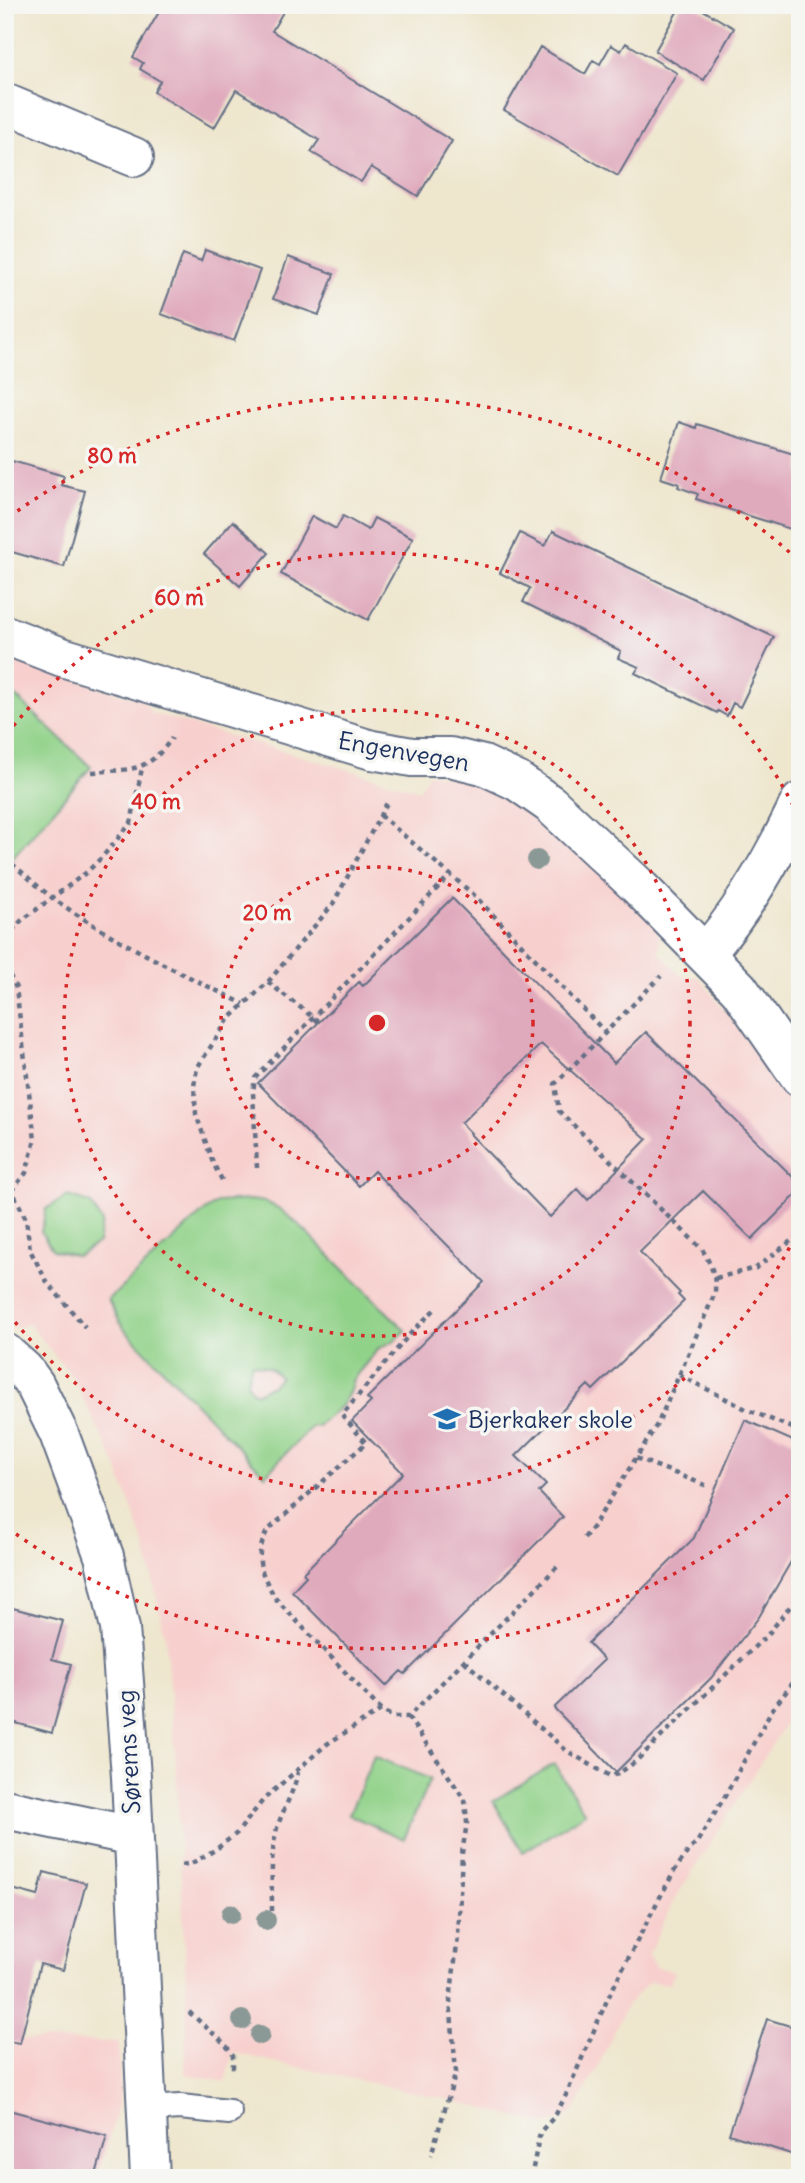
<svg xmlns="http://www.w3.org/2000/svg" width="805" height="2183" viewBox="0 0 805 2183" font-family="Delius,sans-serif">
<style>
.built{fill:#f7d0ce}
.green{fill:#91d289;stroke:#568074;stroke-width:2;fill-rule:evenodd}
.building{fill:#e0aabd;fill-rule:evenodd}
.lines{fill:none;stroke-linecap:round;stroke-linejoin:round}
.lane-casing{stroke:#656f85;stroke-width:28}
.street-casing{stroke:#656f85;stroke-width:42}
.path{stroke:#656f85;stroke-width:4.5;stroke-dasharray:5 5;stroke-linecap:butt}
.lane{stroke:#fff;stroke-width:24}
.street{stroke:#fff;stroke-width:38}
.path-bridge{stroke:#656f85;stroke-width:4.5;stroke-dasharray:5 5;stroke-linecap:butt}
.tree{fill:#8a9896}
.ring{fill:none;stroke:#d62828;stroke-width:3.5;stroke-dasharray:3.5 7}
.labels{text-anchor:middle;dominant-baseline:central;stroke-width:7;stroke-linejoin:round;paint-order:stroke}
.street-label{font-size:24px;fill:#1b2f5e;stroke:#f6f6f2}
.poi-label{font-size:24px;fill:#1b2f5e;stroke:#f6f6f2;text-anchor:start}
.centre{fill:#d62828;stroke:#f6f6f2;stroke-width:3.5}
.ring-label{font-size:21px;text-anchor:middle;font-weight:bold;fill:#d62828;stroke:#f6f6f2;stroke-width:7;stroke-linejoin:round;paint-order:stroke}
</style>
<rect width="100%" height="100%" fill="#f6f6f2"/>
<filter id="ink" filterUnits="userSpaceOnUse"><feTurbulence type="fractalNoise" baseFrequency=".0143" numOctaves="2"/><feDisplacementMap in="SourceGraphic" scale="14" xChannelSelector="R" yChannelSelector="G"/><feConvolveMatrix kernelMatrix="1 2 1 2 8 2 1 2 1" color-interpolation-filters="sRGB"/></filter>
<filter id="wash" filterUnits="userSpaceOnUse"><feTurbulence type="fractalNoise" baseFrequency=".00686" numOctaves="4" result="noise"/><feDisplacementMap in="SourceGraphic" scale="28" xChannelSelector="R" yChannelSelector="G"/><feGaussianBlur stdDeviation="1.57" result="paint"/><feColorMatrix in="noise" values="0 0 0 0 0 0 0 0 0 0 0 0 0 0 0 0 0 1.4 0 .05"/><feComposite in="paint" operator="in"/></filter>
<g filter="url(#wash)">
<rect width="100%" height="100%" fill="#eee6cd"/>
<!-- built -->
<path class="built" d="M17,663L143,700L151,713L419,790L429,773L496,785L559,835L647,914L659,935L660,947L657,950L682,977H699L800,1110V1700L672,1904L648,1955L657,1967L675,1972L669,1984L649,1982L627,2004L593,2077L571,2115L546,2125L455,2101L233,2053L225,2082L185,2074L187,2008L176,1765L165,1635L145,1546L116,1464L71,1375L29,1324L14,1328L5,1322V676Z
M5,2039L119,2042L120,2098L98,2178H5Z"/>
<!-- green -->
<path class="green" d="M9,690L91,767L5,866V695Z
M68,1196L90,1203L102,1222L98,1243L77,1256L53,1250L41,1232L46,1209Z
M250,1200L266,1202L280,1209L299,1225L406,1331L392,1342L379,1348L353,1379L350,1391L341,1406L318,1426H312L265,1475L123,1328L108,1300L201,1214L218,1202ZM252,1363L270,1368L280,1377L272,1385L257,1393L251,1390L247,1382Z
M374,1756L430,1779L404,1839L349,1815Z
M554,1764L585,1813L523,1852L493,1801Z"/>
<g id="blocks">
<!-- building -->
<path class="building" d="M163,5H287L272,31L452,141L418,196L371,167L361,182L311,152L319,140L236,90L214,128L154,92L160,81L140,69L143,63L133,57Z
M681,5H694L734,28L704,80L655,51Z
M626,43L677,73L618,176L504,110L540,47L585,74L593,60L600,64L611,45L621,51Z
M205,250L260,270L234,341L161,314L183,254L201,261Z
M288,257L334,274L319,315L273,299Z
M679,422L696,428L697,424L800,456V532L696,499L698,494L678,487L679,484L661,478Z
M5,459L64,476L61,485L85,491L64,567L5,550Z
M312,516L336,529L343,516L368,530L374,518L413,538L368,620L281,574Z
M233,521L269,553L240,586L204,554Z
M553,531L774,637L740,707L733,703L727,716L718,711L717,713L635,673L639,667L618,658L621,651L523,602L530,588L500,573L520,533L545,546Z
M452,898L614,1063L646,1032L800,1184V1191L752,1239L703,1191L640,1252L680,1293L678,1295L684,1301L593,1390L588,1385L516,1456L546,1485L539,1492L563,1517L405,1674L401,1671L386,1686L292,1591L306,1576L303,1573L403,1473L352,1421L371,1402L367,1398L484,1282L374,1171L359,1186L258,1083L359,982L363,986ZM541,1044L647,1139L588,1200L578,1189L550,1217L470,1134L471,1133L461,1123Z
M745,1420L800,1444V1546L759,1617L711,1678L616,1772L554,1708L604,1660L588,1643L694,1538Z
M5,1606L63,1621L52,1659L71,1664L52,1733L5,1720Z
M44,1872L86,1883L63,1970L40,1964L20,2043L5,2041V1916L12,1889L38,1896Z
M767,2019L800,2029V2157L729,2134Z
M5,2109L107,2136L95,2178H5Z"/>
</g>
</g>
<g filter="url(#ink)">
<use href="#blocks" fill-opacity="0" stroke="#656f85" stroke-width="2"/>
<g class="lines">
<defs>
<path id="lane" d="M147,2109L180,2107L229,2112"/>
<path id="street" d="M5,103L134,157
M5,635L62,657L372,750L412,757H450L483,765L517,781L550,804L638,886L739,989L800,1077
M705,954C744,910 775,855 800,802
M5,1353L24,1370L35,1385L59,1434L104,1556L120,1628L131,1777L150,2178
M5,1809L133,1836"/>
</defs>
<!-- lane casing -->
<use href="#lane" class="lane-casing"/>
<!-- street casing -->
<use href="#street" class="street-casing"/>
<!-- path -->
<path class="path" d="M92,772C132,769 147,773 172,738
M380,815L474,895L605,1032
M12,864C26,875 39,888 54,899C113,941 179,972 244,1004
M5,938L21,921L87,872L103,856L131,823L142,768
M5,966L16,988L35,1140L26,1173L12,1190L26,1219L30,1250L47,1282L85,1327
M268,982L283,994
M257,1168L253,1093L255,1078L451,874
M5,1180L12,1190
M222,1180L213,1163L196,1114L194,1086L197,1068L228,1020L268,982L333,904L388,801
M716,1278L756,1268L800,1234
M434,1310L409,1335L342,1415L366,1443L267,1531C253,1560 261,1573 276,1599L381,1710L393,1717H408L558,1566
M679,1375L748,1410L800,1431
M636,1458L710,1487
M584,1538L594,1525L658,1423L715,1293C716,1275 711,1265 702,1249L559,1111L555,1084L661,976
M464,1661L567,1751L610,1776L618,1774L635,1762L769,1633L800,1594
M408,1717L465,1800L467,1823L462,1853L458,1937L450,2000L456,2072L431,2155
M182,1865L192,1863L215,1850L237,1833L264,1799L327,1744L381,1710
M272,1911C272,1883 270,1855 277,1828C283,1809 294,1792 298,1772
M189,2012L225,2044L233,2055V2072
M531,2178L540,2132L555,2116L566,2095L608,1998L653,1910L675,1870L689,1850L696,1844L724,1798L771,1711L800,1674"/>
<!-- lane -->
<use href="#lane" class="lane"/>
<!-- street -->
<use href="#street" class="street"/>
<!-- path-bridge -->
<path class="path-bridge" d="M283,994L319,1022"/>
</g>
<!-- trees -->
<g class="tree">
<circle cx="537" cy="860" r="10"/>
<circle cx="231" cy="1914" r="10"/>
<circle cx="266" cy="1920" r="10"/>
<circle cx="242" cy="2020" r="10"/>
<circle cx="260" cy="2035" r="10"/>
</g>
</g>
<!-- distance rings -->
<g class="ring">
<circle cx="377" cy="1023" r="156"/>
<circle cx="377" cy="1023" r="313"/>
<path d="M799 1229A469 469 0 0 1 7 1312M7 734A469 469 0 0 1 799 817"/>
<path d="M796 1488A626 626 0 0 1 9 1529M9 517A626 626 0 0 1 796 558"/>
</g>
<!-- icons -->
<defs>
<symbol id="school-bare" viewBox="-9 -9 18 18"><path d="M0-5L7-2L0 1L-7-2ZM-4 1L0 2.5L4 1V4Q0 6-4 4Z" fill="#1f6fb2" stroke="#f6f6f2" stroke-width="2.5" paint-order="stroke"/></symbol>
</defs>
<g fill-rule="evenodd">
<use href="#school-bare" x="428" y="1400" width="38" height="38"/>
</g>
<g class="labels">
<!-- street labels -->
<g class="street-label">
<text transform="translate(404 751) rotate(10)">Engenvegen</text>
<text transform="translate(128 1752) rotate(-93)">Sørems veg</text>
</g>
<!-- poi labels -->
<g class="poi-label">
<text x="468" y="1419">Bjerkaker skole</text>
</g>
</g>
<circle cx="377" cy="1023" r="10" class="centre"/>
<g class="ring-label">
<text x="112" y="463">80 m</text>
<text x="179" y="605">60 m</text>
<text x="156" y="809">40 m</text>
<text x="267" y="920">20 m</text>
</g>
<!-- margin -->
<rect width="805" height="2183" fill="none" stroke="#f6f6f2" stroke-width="28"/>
</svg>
